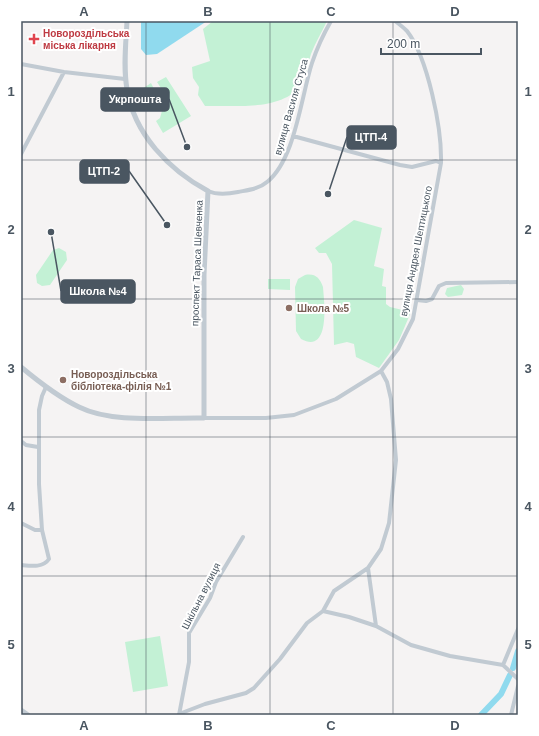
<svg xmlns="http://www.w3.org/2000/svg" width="539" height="736" viewBox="0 0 539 736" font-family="Helvetica,sans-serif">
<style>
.green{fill:#c3f1d5}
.water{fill:#90daee}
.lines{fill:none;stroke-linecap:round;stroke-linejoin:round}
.river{stroke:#90daee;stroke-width:6}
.minor{stroke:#c1cad2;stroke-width:4}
.tertiary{stroke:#c1cad2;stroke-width:5}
.grid{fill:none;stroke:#4a5661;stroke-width:1;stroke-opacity:0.55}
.health-dot{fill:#e0444e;stroke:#fff;stroke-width:1.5}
.education-dot{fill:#8d6e63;stroke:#fff;stroke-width:1.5}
.labels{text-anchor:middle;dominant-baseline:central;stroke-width:4;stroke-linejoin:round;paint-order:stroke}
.health-label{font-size:10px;font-weight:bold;fill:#be3a42;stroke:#fff;text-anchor:start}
.street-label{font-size:10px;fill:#4a5661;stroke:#fff}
.education-label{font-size:10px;font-weight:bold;fill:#785e54;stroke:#fff;text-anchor:start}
.leader{fill:none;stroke:#4a5661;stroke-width:1.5}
.callout-dot{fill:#4a5661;stroke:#fff;stroke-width:1.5}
.callout{fill:#4a5661;stroke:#4a5661;stroke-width:1.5}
.callout-label{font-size:11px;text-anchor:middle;font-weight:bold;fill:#fff}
.neatline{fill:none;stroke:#4a5661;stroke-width:1.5}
.grid-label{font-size:13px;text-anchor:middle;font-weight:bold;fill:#4a5661}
</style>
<rect width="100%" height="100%" fill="#f5f3f3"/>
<!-- green -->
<path class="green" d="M213,21H327C322,32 315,43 311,54C308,63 307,76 302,84C282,112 235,105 205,106L198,95L199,87L193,78L192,67L210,61L203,29Z
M166,77L191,116L163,133L156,121L160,118L166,96L157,82Z
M151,83L155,91L146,97L141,95L142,89Z
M354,220L382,228L374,266L384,269L382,286L386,287V304L390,307L411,312L399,340L379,368L356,357L354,344L347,342L334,345L332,264L326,253H319L315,248Z
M59,248L66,252L67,260L50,285L42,286L37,283L36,275L53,250Z
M305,275C315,273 320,278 323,287C324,301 331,355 301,339L296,331L295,287L298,279Z
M268,279H290V290L268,289Z
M461,285L464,289L462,295L448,297L445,294L447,288Z
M160,636L168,686L133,692L125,642Z"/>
<!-- water -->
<path class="water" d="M141,21H207L157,54L146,55L141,49Z"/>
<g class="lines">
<!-- river -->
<path class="river" d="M513,668L518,651
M481,715L501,694L510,675"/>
<!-- minor -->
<path class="minor" d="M21,64L64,72L125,79
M293,136L400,165L412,167L436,161L441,163
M21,154L64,72
M208,191C217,195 228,194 238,192C248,190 259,189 267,182C295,160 301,97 312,63C317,48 323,35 331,21
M417,300L426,301L432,299L439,286L446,283L518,282
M204,418H266L294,415L336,399L381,371L398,349L413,319L441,163C442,129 428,58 407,31C404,28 399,24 395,21
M21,441L26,445L38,447
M21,523L35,530H42
M21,565C31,566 43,568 49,559L42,530L39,484V410L42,396L46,387
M368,568L376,626
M323,611L349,617L376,626L411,645L450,656L503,665L518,679
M503,665L518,629
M179,714L205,704L246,693L254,688L280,659L307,623L323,611L334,591L368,568L381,549L389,523L396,460L391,399L387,382L381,371
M179,715L189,662V633L210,598L216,582L243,537
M511,715L518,686"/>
<!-- tertiary -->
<path class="tertiary" d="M21,367C39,382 58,397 79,407C113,424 167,417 204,418V275L208,191C169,170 134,134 127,89C123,67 126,43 127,21
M21,710L28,715"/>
</g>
<!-- grid -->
<path class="grid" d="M146,21V715M270,21V715M393,21V715M21,160H518M21,299H518M21,437H518M21,576H518"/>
<!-- markers -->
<path class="health-dot" d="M32 33h4v4h4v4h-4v4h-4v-4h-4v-4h4z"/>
<g class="education-dot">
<circle cx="289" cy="308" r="4"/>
<circle cx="63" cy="380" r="4"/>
</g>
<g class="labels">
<!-- health labels -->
<g class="health-label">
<text x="43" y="33">Новороздільська<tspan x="43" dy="12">міська лікарня</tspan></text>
</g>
<!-- street labels -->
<g class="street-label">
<text transform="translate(291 107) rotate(-74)">вулиця Василя Стуса</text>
<text transform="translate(416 251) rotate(-79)">вулиця Андрея Шептицького</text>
<text transform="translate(197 263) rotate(-88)">проспект Тараса Шевченка</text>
<text transform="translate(201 596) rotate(-63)">Шкільна вулиця</text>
</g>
<!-- education labels -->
<g class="education-label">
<text x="297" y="308">Школа №5</text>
<text x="71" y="374">Новороздільська<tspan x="71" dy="12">бібліотека-філія №1</tspan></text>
</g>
</g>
<!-- callouts -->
<path class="leader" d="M187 147L169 99M328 194L347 137M167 225L129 171M51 232L61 291"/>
<g class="callout-dot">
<circle cx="187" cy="147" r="4"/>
<circle cx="328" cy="194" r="4"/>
<circle cx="167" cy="225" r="4"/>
<circle cx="51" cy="232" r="4"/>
</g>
<g class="callout">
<rect x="101" y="88" width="68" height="23" rx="4"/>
<rect x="347" y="126" width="49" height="23" rx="4"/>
<rect x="80" y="160" width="49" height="23" rx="4"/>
<rect x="61" y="280" width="74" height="23" rx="4"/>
</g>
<g class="callout-label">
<text x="135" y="103">Укрпошта</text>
<text x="371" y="141">ЦТП-4</text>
<text x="104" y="175">ЦТП-2</text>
<text x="98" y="295">Школа №4</text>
</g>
<!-- border -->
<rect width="539" height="736" fill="none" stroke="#ffffff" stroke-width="44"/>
<!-- scale -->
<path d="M381 48v6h100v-6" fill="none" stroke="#4a5661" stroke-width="2"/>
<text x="387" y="48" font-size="12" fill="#4a5661" stroke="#ffffff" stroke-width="3" paint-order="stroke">200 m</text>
<rect x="22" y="22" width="495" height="692" class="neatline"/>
<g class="grid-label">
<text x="84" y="16">A</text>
<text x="208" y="16">B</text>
<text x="331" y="16">C</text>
<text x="455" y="16">D</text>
<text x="11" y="96">1</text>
<text x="528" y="96">1</text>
<text x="11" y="234">2</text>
<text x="528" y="234">2</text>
<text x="11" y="373">3</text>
<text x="528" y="373">3</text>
<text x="11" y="511">4</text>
<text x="528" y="511">4</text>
<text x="11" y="649">5</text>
<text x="528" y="649">5</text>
<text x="84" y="730">A</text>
<text x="208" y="730">B</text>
<text x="331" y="730">C</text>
<text x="455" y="730">D</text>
</g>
</svg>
